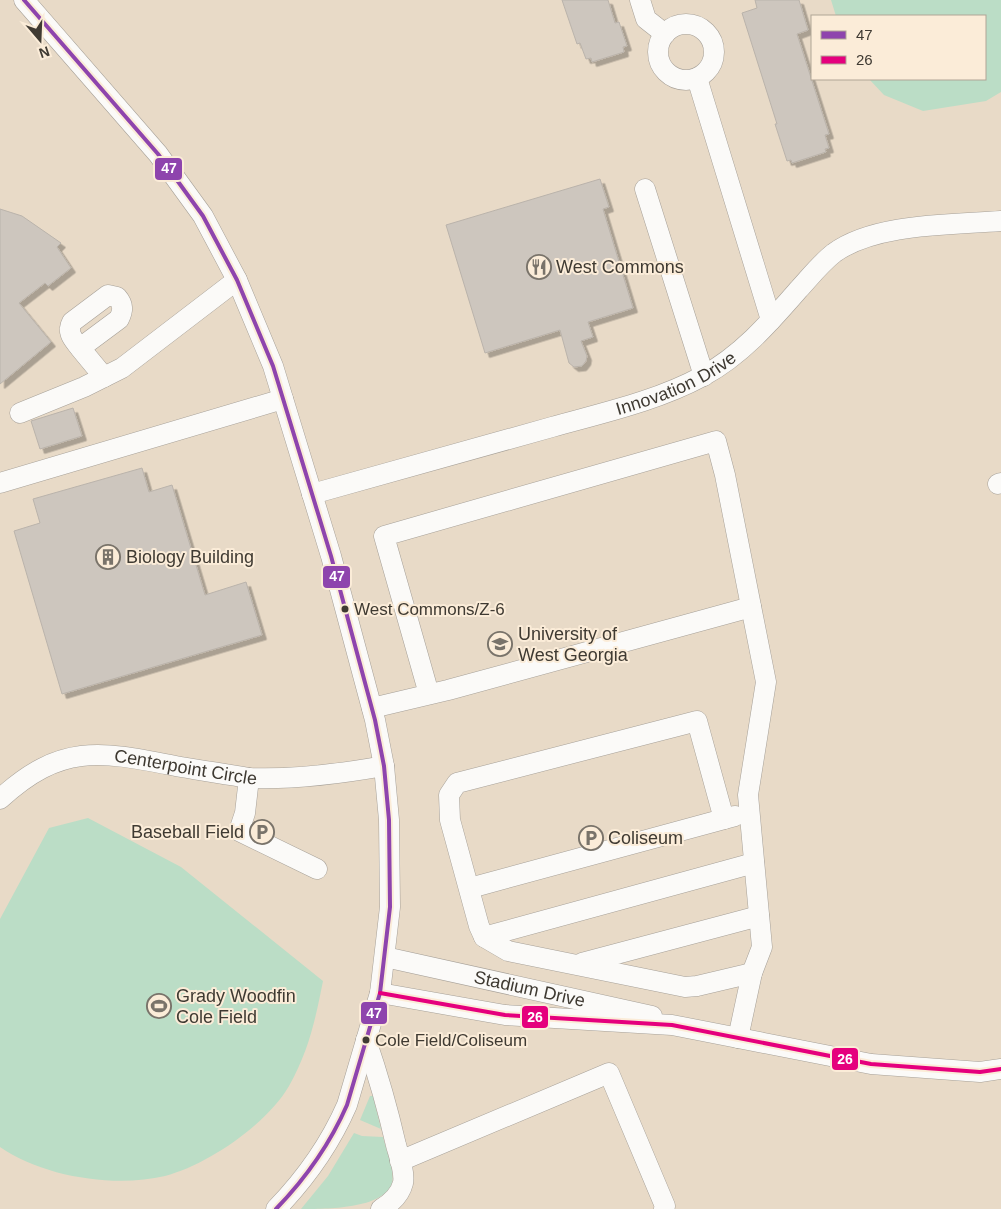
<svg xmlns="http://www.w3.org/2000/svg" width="1001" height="1209" viewBox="0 0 1001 1209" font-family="Arial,sans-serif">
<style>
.built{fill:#e8dac7;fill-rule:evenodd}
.green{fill:#bbddc6}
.building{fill:#cdc6be;stroke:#bab3ab;filter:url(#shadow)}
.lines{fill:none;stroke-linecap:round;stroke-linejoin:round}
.minor-casing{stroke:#a6a098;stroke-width:21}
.minor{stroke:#fbfaf8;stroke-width:20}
.bus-1-casing{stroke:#fbecd8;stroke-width:8}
.bus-2-casing{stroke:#fbecd8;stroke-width:8}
.bus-1{stroke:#8e44ad;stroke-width:4}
.bus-2{stroke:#e5007d;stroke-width:4}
.bus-dot{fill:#3f3a32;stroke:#fbecd8;stroke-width:2}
.labels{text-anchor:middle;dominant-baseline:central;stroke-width:4;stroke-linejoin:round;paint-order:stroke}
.bus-label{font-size:17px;fill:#3f3a32;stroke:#fbecd8;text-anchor:start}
.poi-label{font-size:18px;fill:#3f3a32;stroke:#fbecd8;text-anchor:start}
.street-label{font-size:18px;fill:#3f3a32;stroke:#fbecd8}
.line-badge{stroke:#fbecd8;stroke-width:2}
.badge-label{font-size:14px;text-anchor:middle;font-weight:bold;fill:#fff}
</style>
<defs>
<filter id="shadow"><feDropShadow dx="4.5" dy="4.5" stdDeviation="0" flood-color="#0004"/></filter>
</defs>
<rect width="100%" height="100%" fill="#e5ded3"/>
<!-- built -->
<path class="built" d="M0,0H1001V1209H0ZM812,16H985V79H812Z"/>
<!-- green -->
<path class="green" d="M831,0H1001V92L986,101L923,111L884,95L869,79H985V16H836Z
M88,818L181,867L323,981C315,1021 309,1050 289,1086C267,1124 208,1165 165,1176C115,1188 43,1177 0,1147V919L49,828Z
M370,1096H373L381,1129L360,1120Z
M354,1133L362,1136L383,1137C386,1149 395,1172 392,1183C384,1209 326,1209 301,1209L328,1176Z"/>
<!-- building -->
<path class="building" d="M562,0H608L615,23L619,22L627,46L623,47L624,52L592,62L591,58L586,59L580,43L577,44Z
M755,0H799L808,30L797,34L829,134L825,135L829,148L825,149L826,152L792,163L791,160L787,161L775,124H777L742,13L757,8Z
M600,179L609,207L603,209L633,308L588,322L593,337L581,341L587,356L586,361L582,366L574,367L569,363L560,330L485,353L446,225Z
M0,209L22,216L61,243L57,247L71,268L48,286L45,283L19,303L51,342L0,384Z
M73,408L82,436L40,449L31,421Z
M142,468L149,492L172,485L205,595L246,582L262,635L62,694L14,531L40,523L33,499Z"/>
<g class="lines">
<defs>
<g id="minor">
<path d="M24,0L158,154L203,216L237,280L273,366L331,556L375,720L384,766L389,820L390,907L380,993L347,1105C330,1144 306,1178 276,1209"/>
<path d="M640,0L646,19L665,34"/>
<circle cx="686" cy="52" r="28"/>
<path d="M697,78L771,320"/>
<path d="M645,189L704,376"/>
<path d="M80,348C74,340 66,333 72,322L108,295L117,297C124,305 123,311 119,319L80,348L104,377"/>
<path d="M20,413L84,387L122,368L237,280"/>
<path d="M0,483L283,399"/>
<path d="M998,484L1001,483"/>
<path id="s1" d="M312,494C392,472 472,450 552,427C602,413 657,401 703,376C742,355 771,321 799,289C810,277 821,263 834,253C875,223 951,225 1001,221"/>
<path d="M429,694L384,536L716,441L725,475L766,682L748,795L762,947L752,973L738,1038"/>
<path d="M372,708L448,690L751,607"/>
<path d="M249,778L245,813L239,831L317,869"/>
<path id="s2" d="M0,799C63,741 103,752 181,767C204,771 226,774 249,778C294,780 339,774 384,766"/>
<path d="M724,819L697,721L457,783L449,795L450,820L479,926L484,937L508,951L685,987L697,986L752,973"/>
<path d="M470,888L735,816"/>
<path d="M484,937L754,863"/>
<path id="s3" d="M385,957L652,1016"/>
<path d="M582,963L759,916"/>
<path d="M380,993L505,1015L672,1025L871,1064L980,1072L1001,1069"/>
<path d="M366,1040C378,1075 388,1110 396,1145C399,1156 405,1172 403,1183C400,1195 391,1203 381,1209"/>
<path d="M400,1161L609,1073L665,1206L664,1209"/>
</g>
</defs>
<!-- minor casing -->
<use href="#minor" class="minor-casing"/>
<!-- minor -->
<use href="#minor" class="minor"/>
<defs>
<path id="bus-1" d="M24,0L158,154L203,216L237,280L273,366L331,556L375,720L384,766L389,820L390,907L380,993L347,1105C330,1144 306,1178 276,1209"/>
<path id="bus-2" d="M380,993L505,1015L672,1025L871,1064L980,1072L1001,1069"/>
</defs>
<!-- bus-1 casing -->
<use href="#bus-1" class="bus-1-casing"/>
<!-- bus-2 casing -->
<use href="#bus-2" class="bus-2-casing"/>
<!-- bus-1 -->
<use href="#bus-1" class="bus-1"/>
<!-- bus-2 -->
<use href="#bus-2" class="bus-2"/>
</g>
<!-- icons -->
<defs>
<symbol id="restaurant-ring" viewBox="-11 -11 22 22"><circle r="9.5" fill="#fbecd8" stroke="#79736a" stroke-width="1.5"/><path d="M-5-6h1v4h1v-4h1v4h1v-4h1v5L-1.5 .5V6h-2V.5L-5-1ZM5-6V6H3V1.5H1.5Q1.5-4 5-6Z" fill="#79736a"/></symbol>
<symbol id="building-ring" viewBox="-11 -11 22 22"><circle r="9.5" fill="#fbecd8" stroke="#79736a" stroke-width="1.5"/><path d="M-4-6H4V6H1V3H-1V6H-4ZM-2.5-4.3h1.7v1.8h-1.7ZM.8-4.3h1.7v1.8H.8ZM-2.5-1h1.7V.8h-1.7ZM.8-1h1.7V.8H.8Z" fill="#79736a"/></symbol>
<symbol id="university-ring" viewBox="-11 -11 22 22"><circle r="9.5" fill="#fbecd8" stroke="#79736a" stroke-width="1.5"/><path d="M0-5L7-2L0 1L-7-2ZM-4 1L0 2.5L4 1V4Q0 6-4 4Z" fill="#79736a"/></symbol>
<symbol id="parking-ring" viewBox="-11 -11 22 22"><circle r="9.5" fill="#fbecd8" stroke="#79736a" stroke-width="1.5"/><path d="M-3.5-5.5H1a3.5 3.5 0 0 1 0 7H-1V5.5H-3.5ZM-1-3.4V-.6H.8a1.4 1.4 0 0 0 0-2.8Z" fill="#79736a"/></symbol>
<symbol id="stadium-ring" viewBox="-11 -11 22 22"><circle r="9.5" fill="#fbecd8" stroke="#79736a" stroke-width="1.5"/><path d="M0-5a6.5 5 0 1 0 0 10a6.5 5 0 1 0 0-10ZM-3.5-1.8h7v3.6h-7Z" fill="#79736a"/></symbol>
</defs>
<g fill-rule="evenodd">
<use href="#restaurant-ring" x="525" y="253" width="28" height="28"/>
<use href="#building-ring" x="94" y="543" width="28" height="28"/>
<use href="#university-ring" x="486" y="630" width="28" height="28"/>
<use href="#parking-ring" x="248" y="818" width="28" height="28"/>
<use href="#parking-ring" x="577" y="824" width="28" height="28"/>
<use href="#stadium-ring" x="145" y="992" width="28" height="28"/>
</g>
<!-- markers -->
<g class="bus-dot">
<circle cx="345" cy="609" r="4.5"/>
<circle cx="366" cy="1040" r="4.5"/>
</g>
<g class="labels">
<!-- bus labels -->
<g class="bus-label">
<text x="354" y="609">West Commons/Z-6</text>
<text x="375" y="1040">Cole Field/Coliseum</text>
</g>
<!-- poi labels -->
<g class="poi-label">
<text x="556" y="267">West Commons</text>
<text x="126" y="557">Biology Building</text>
<text x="518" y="634">University of<tspan x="518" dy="21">West Georgia</tspan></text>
<text x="244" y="832" text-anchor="end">Baseball Field</text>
<text x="608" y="838">Coliseum</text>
<text x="176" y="996">Grady Woodfin<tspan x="176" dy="21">Cole Field</tspan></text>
</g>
<!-- street labels -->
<g class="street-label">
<text stroke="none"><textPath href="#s1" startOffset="381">Innovation Drive</textPath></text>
<text stroke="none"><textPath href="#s2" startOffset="199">Centerpoint Circle</textPath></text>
<text stroke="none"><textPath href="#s3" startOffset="148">Stadium Drive</textPath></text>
</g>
</g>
<g class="line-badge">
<rect x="154" y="157" width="29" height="24" rx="5" fill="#8e44ad"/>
<rect x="322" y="565" width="29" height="24" rx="5" fill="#8e44ad"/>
<rect x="360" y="1001" width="28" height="24" rx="5" fill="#8e44ad"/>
<rect x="521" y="1005" width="28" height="24" rx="5" fill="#e5007d"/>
<rect x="831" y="1047" width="28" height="24" rx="5" fill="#e5007d"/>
</g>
<g class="badge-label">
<text x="169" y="173">47</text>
<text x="337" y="581">47</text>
<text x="374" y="1018">47</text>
<text x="535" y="1022">26</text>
<text x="845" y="1064">26</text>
</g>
<!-- legend -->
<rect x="811" y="15" width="175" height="65" fill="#fbecd8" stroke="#b0a596"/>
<rect x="821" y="31" width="25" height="8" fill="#8e44ad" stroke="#b0a596"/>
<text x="856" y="40" font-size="15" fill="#3f3a32">47</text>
<rect x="821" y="56" width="25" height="8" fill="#e5007d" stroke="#b0a596"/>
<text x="856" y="65" font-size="15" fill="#3f3a32">26</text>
<!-- north arrow -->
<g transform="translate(40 40) rotate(161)" stroke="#fbecd8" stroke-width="4" paint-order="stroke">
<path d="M0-4L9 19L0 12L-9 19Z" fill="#3f3a32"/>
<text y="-8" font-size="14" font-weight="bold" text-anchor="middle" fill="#3f3a32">N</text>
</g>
</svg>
